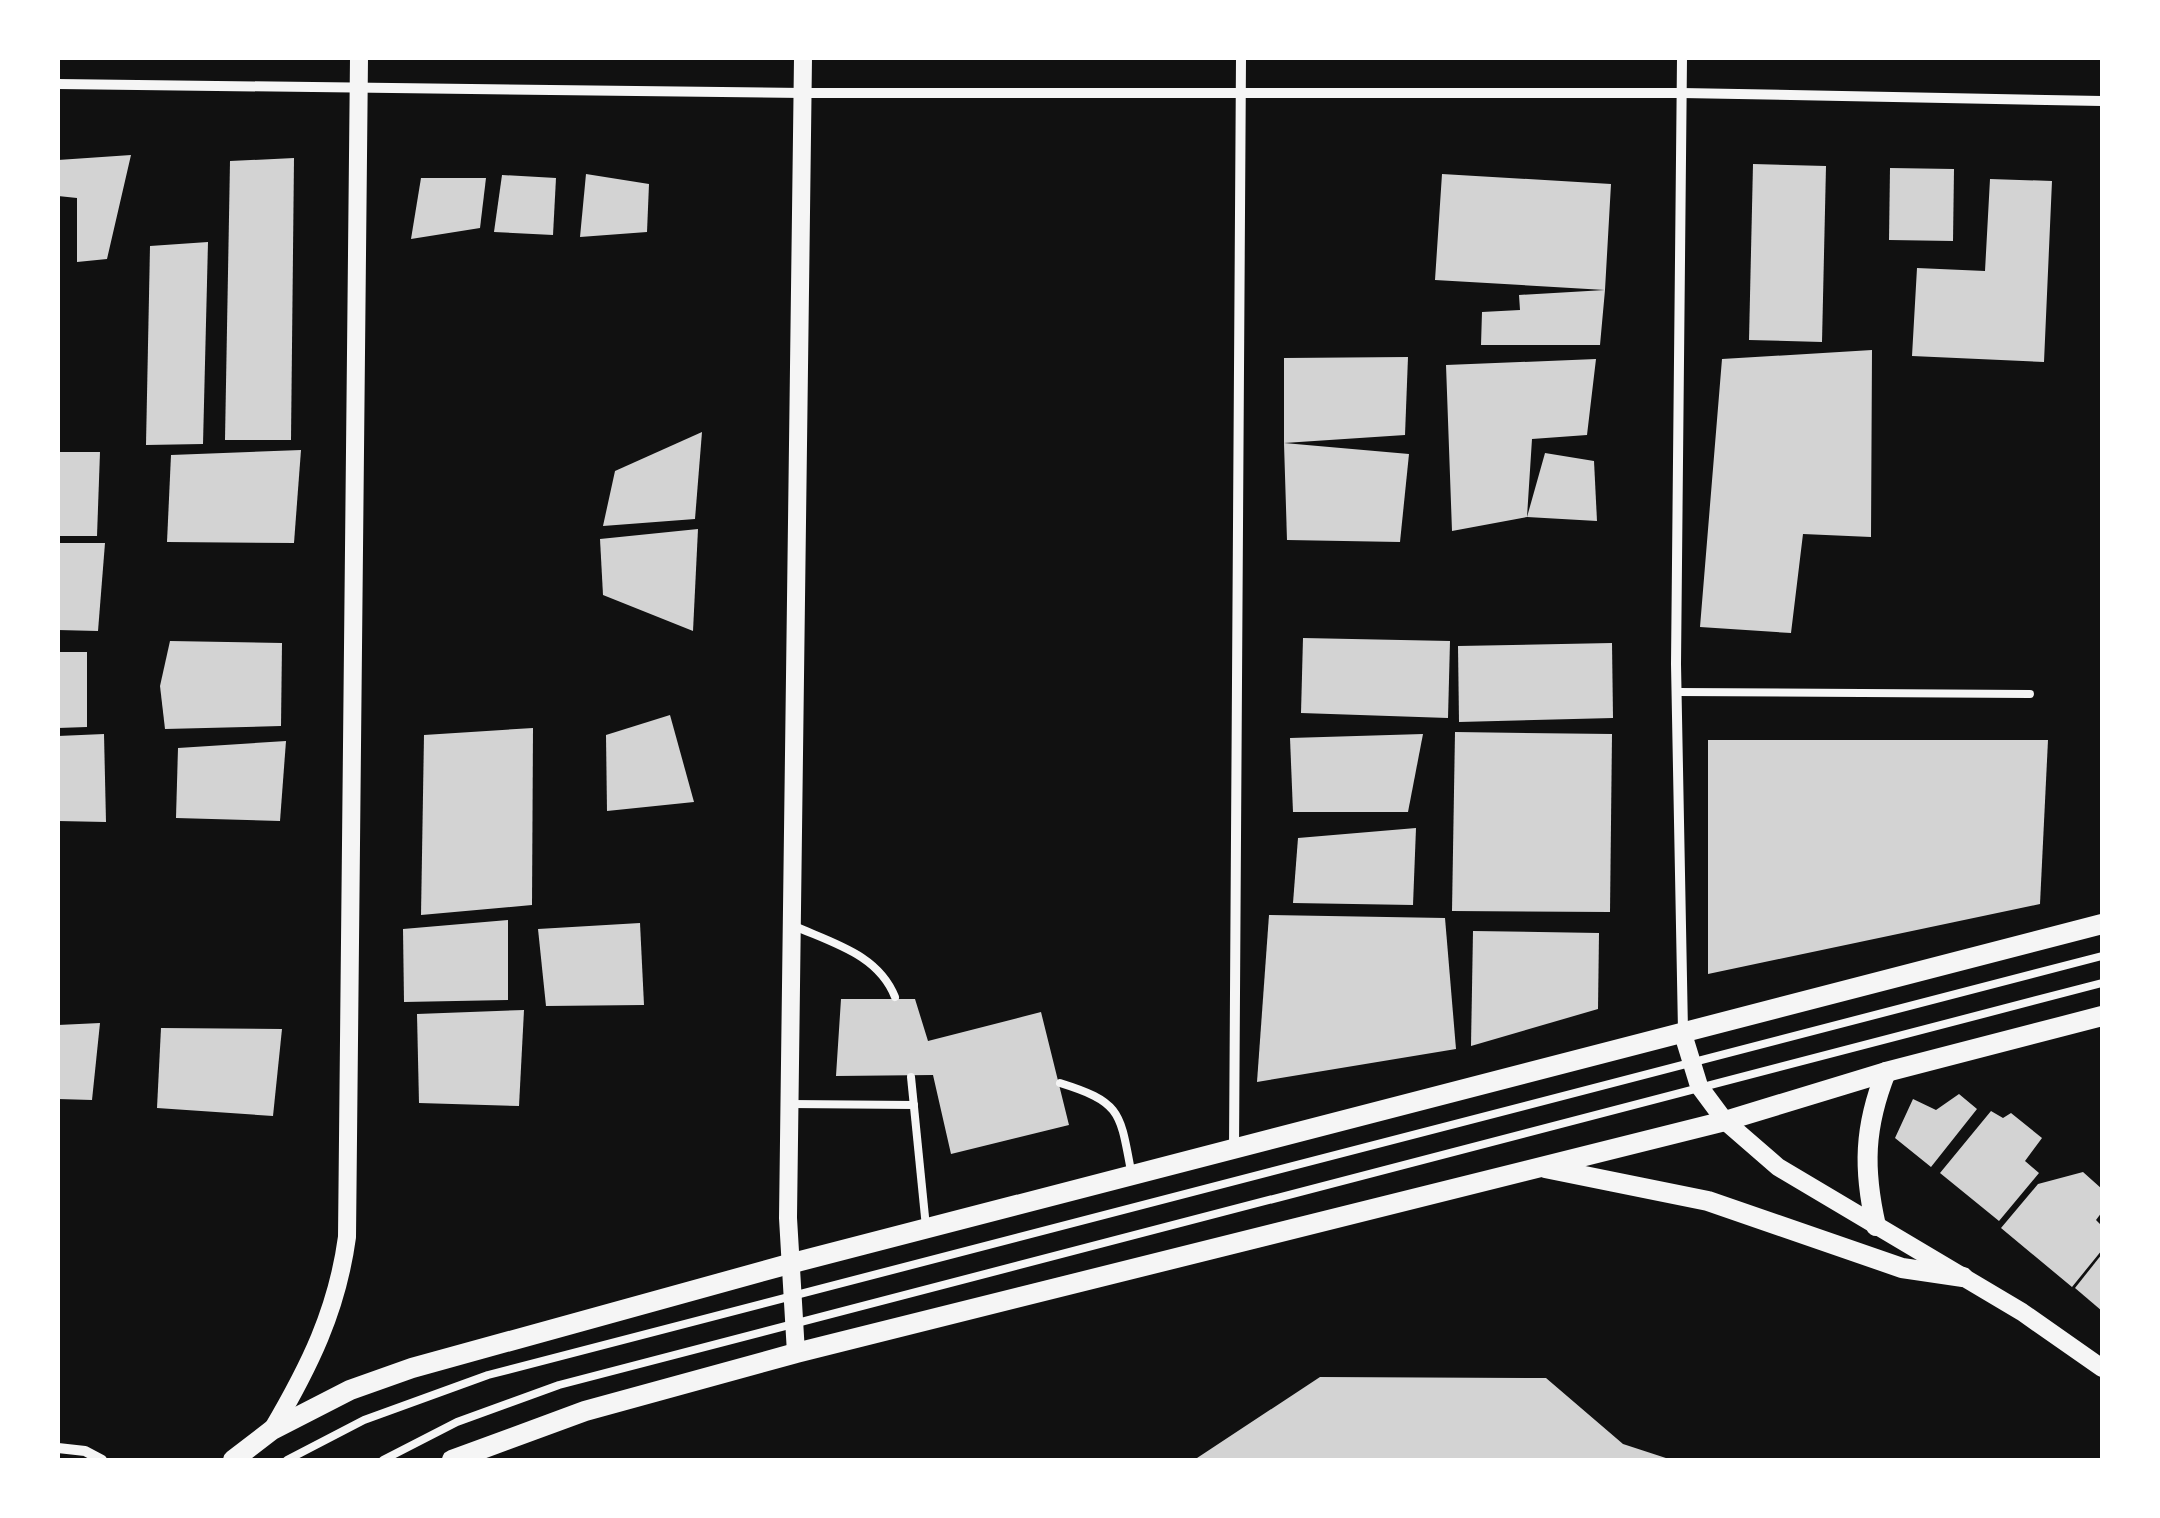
<svg xmlns="http://www.w3.org/2000/svg" width="2160" height="1518" font-family="Karla,sans-serif">
  <style>
    .building { fill: #d3d3d3 }
    .lines { fill: none; stroke-linecap: round; stroke-linejoin: round }
    .service { stroke: #f5f5f5; stroke-width: 8 }
    .minor { stroke: #f5f5f5; stroke-width: 10 }
    .tertiary { stroke: #f5f5f5; stroke-width: 18 }
    .secondary { stroke: #f5f5f5; stroke-width: 20 }
  </style>
  <rect width="100%" height="100%" fill="#111"/>
  <!-- building -->
  <g class="building">
    <path d="M131,155L107,259L77,262V198L58,196V160Z"/>
    <path d="M294,158L291,440H225L230,161Z"/>
    <path d="M1753,164L1826,166L1822,342L1749,340Z"/>
    <path d="M1890,168L1954,169L1953,241L1889,240Z"/>
    <path d="M586,174L649,184L647,232L580,237Z"/>
    <path d="M1442,174L1611,184L1605,290L1600,345H1481L1482,312L1520,310L1519,295L1605,290L1435,280Z"/>
    <path d="M502,175L556,178L553,235L494,232Z"/>
    <path d="M421,178H486L480,228L411,239Z"/>
    <path d="M1990,179L2052,181L2044,362L1912,356L1917,268L1985,271Z"/>
    <path d="M208,242L203,444L146,445L150,246Z"/>
    <path d="M1872,350L1871,537L1803,534L1791,633L1700,627L1722,359Z"/>
    <path d="M1408,357L1405,435L1284,443V358Z"/>
    <path d="M1596,359L1587,435L1532,439L1527,517L1452,531L1446,365Z"/>
    <path d="M702,432L695,519L603,526L615,471Z"/>
    <path d="M1284,443L1409,454L1400,542L1287,540Z"/>
    <path d="M301,450L294,543L167,542L171,455Z"/>
    <path d="M58,452H100L97,536H58Z"/>
    <path d="M1545,453L1594,461L1597,521L1527,517Z"/>
    <path d="M698,529L693,631L603,595L600,539Z"/>
    <path d="M58,543H105L98,631L58,630Z"/>
    <path d="M1303,638L1450,641L1448,718L1301,713Z"/>
    <path d="M170,641L282,643L281,726L165,729L160,686Z"/>
    <path d="M1612,643L1613,718L1459,722L1458,646Z"/>
    <path d="M58,652H87V727L58,728Z"/>
    <path d="M670,715L694,802L607,811L606,735Z"/>
    <path d="M533,728L532,905L421,915L424,735Z"/>
    <path d="M1455,732L1612,734L1610,912L1452,911Z"/>
    <path d="M104,734L106,822L58,821V736Z"/>
    <path d="M1423,734L1408,812H1293L1290,738Z"/>
    <path d="M1708,740H2048L2040,904L1708,974Z"/>
    <path d="M286,741L280,821L176,818L178,748Z"/>
    <path d="M1416,828L1413,905L1293,903L1298,838Z"/>
    <path d="M1269,915L1445,918L1456,1049L1257,1082Z"/>
    <path d="M508,920V1000L404,1002L403,929Z"/>
    <path d="M640,923L644,1005L546,1006L538,929Z"/>
    <path d="M1473,931L1599,933L1598,1009L1471,1046Z"/>
    <path d="M841,999H915L928,1041L1041,1012L1069,1125L951,1154L933,1075L836,1076Z"/>
    <path d="M524,1010L519,1106L419,1103L417,1014Z"/>
    <path d="M100,1023L92,1100L58,1099V1025Z"/>
    <path d="M161,1028L282,1029L273,1116L157,1108Z"/>
    <path d="M1959,1094L1977,1109L1931,1167L1895,1138L1913,1099L1936,1110Z"/>
    <path d="M1991,1111L2003,1118L2011,1113L2042,1138L2025,1161L2039,1173L1999,1221L1940,1173Z"/>
    <path d="M2083,1172L2102,1189V1212L2096,1220L2102,1226V1250L2072,1287L2001,1228L2038,1184Z"/>
    <path d="M2102,1254V1311L2075,1288Z"/>
    <path d="M1320,1377L1546,1378L1623,1444L1672,1460H1194Z"/>
  </g>
  <g class="lines">
    <!-- service -->
    <g class="service">
      <path d="M1677,692L2030,694"/>
      <path d="M792,925C832,943 878,954 895,997"/>
      <path d="M911,1077L926,1227"/>
      <path d="M1060,1083C1121,1102 1120,1112 1131,1171"/>
      <path d="M790,1104L914,1105"/>
      <path d="M287,1460L364,1420L488,1375L2102,956"/>
      <path d="M383,1460L457,1422L559,1385L2102,983"/>
    </g>
    <!-- minor -->
    <g class="minor">
      <path d="M1682,58L1676,664L1683,1031"/>
      <path d="M58,84L803,93H1682L2102,101"/>
      <path d="M1234,1149L1241,58"/>
      <path d="M58,1448L85,1451L102,1460"/>
    </g>
    <!-- tertiary -->
    <g class="tertiary">
      <path d="M1683,1034L1699,1086L1725,1121L1778,1167L2022,1312L2102,1368"/>
      <path d="M796,1353L788,1218L803,58"/>
      <path d="M272,1430C309,1367 337,1311 347,1237L359,58"/>
    </g>
    <!-- secondary -->
    <g class="secondary">
      <path d="M1545,1168L1708,1201L1902,1268L1963,1277"/>
      <path d="M1876,1226C1863,1169 1864,1127 1886,1072"/>
      <path d="M233,1460L272,1430L350,1390L412,1368L789,1264L2102,924"/>
      <path d="M452,1460L585,1411L796,1353L1725,1121L1886,1072L2102,1016"/>
    </g>
  </g>
  <!-- border -->
  <rect width="2160" height="1518" fill="none" stroke="#ffffff" stroke-width="120"/>
</svg>
